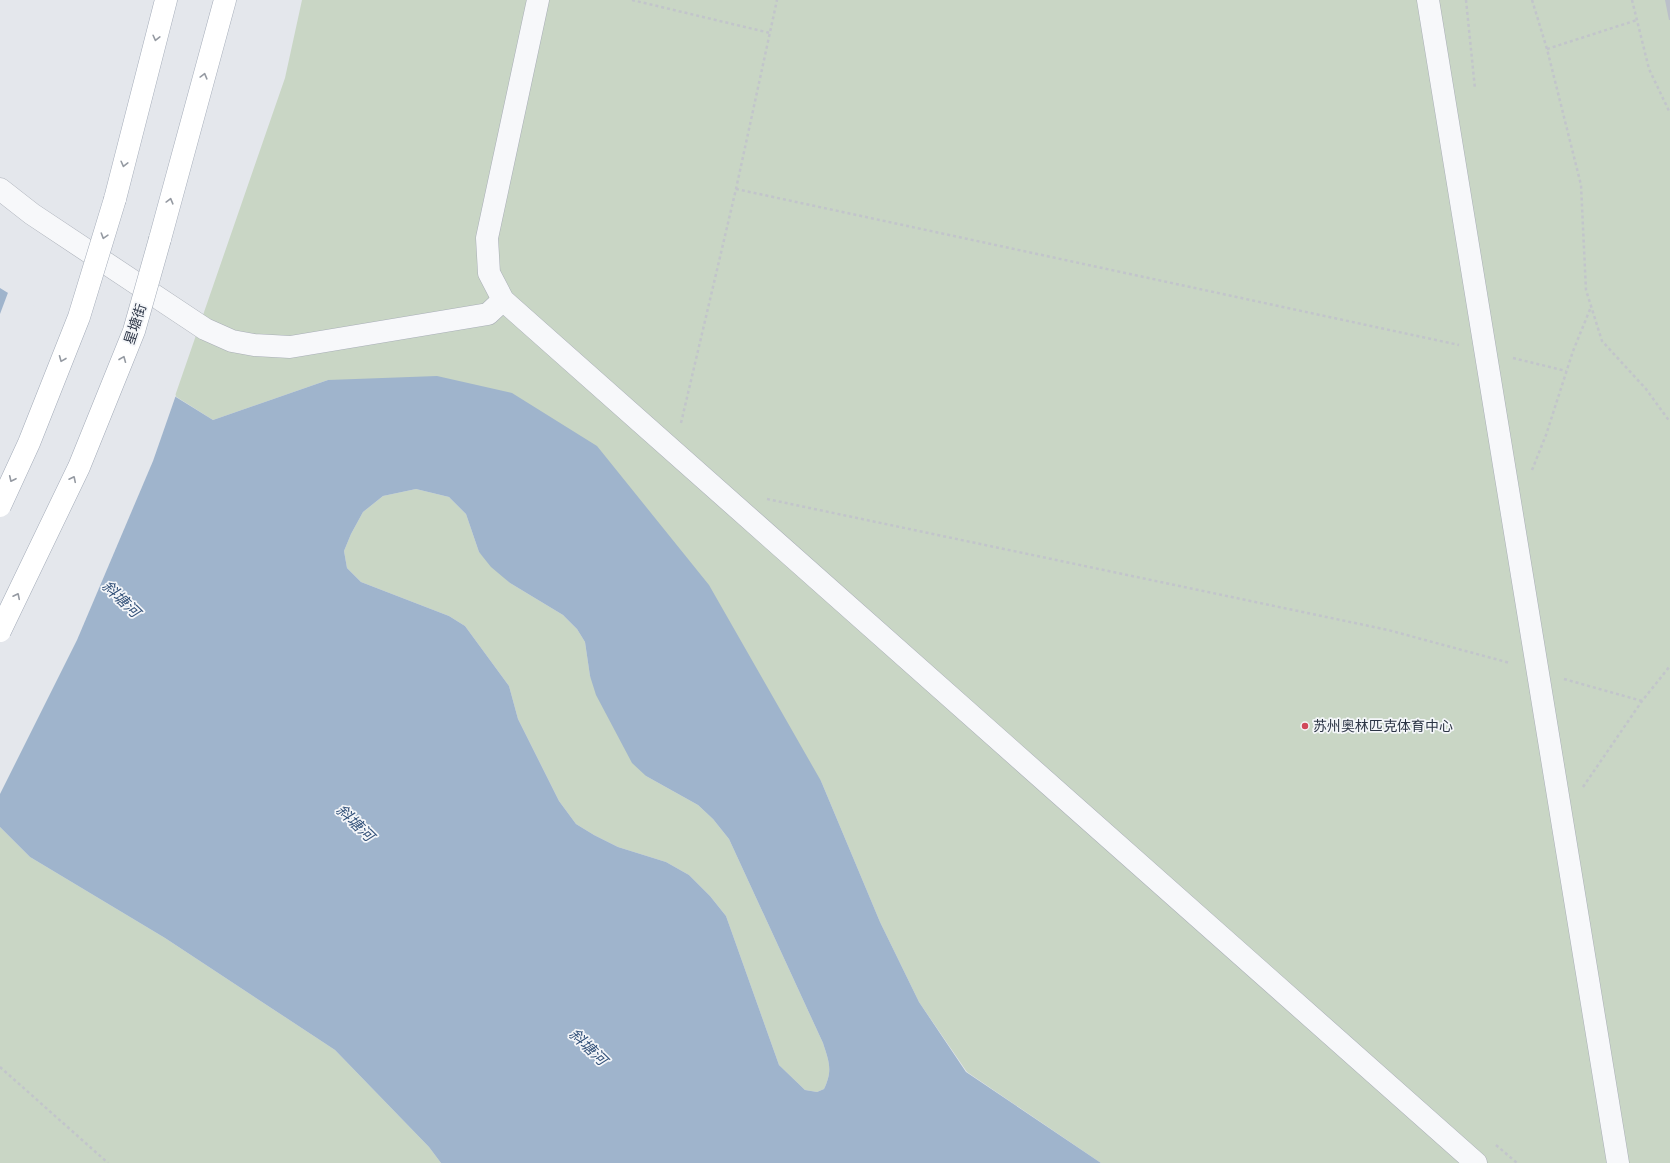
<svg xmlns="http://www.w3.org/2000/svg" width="1670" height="1163" font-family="'Work Sans','Noto Sans SC',sans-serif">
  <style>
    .green { fill: #c9d6c5 }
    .water { fill: #9fb4cc; fill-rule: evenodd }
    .pier { fill: #e4e7ec }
    .building { fill: #bbc0ca }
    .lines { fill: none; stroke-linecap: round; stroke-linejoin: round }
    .minor-casing { stroke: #a9aeb7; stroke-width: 23 }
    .major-casing { stroke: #a3abb8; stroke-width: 23 }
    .path { stroke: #c2c5cb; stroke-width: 2.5; stroke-dasharray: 3 3; stroke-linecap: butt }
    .minor { stroke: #f7f8fa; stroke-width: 22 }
    .major { stroke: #fff; stroke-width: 22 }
    .major-bridge-casing { stroke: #a3abb8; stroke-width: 23; stroke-linecap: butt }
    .major-bridge { stroke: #fff; stroke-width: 22 }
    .oneway { stroke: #959aa2 }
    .poi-dot { fill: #d1495b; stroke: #f4f6f9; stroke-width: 1.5 }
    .labels { text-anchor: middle; stroke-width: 3.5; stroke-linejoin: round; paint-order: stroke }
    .street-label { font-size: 14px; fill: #2b3445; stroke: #f4f6f9 }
    .poi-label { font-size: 14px; fill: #2b3445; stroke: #f4f6f9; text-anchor: start }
    .water-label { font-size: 15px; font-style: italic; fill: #34527a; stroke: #f4f6f9 }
  </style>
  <rect width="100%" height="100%" fill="#e4e7ec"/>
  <!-- green -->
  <g class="green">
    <path d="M302,0H1670V1163H1101L967,1072L919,1002L880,922L821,781L328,380L213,420L175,396L285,78Z"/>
    <path d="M416,489L449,497L466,514L479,552L510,583L563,615L577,629L585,642L590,676L646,776L698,805L713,819L729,839L823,1043C829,1062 833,1070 824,1089L817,1092L805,1090L779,1065L726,916L710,896L689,875L666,862L618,847L594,835L576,824L559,801L518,719L509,686L465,626L449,616L361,582L347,568L344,551L351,534L363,512L383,496Z"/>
    <path d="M0,827L30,857L165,938L335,1050L429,1147L441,1163H0Z"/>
  </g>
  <!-- water -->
  <path class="water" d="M0,288L213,420L328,380L437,376L512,393L597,446L709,585L821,781L880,922L919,1002L966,1072L1101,1163H441L429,1147L335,1050L165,938L30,857L0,827ZM416,489L449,497L466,514L479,552L491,567L510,583L563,615L577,629L585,642L590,676L596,695L632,763L646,776L698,805L713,819L729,839L823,1043C829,1062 833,1070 824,1089L817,1092L805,1090L779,1065L726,916L710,896L689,875L666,862L618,847L594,835L576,824L559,801L518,719L509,686L465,626L449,616L361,582L347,568L344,551L351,534L363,512L383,496Z"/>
  <!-- pier -->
  <path class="pier" d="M9,290L176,395L153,461L77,640L0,794V314Z"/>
  <!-- building -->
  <path class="building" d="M1665,0H1670V20H1669Z"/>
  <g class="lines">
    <!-- minor casing -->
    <g class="minor-casing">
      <g id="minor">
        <path d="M538,0L487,238L489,273L503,300L1476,1163"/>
        <path d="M1428,0L1618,1163"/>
        <path d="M0,189L32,214L205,329L232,341L254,345L290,347L488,314L503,300"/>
      </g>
    </g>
    <!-- major casing -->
    <g class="major-casing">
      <g id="major">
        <path d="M115,199L166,0"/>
        <path d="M160,239L225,0"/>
      </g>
    </g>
    <!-- path -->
    <g class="path">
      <path d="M632,0L770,33"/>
      <path d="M1466,0L1475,89"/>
      <path d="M1532,0L1547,49L1581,185L1586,290L1602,341L1646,389L1670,422"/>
      <path d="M1632,0L1649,69L1670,113"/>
      <path d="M1547,49L1637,20"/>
      <path d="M736,189L1459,345"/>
      <path d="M1513,358L1566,371"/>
      <path d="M681,423L736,189L777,0"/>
      <path d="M1532,470L1546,435L1573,351L1591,307"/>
      <path d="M767,499L1388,630L1510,663"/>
      <path d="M1564,679L1642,701"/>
      <path d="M1583,787L1642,701L1670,666"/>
      <path d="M0,1067L108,1163"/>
      <path d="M1496,1145L1517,1163"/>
    </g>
    <!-- minor -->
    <use href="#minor" class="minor"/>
    <!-- major -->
    <use href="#major" class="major"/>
    <!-- major-bridge casing -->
    <g class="major-bridge-casing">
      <g id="major-bridge">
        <path d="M0,506L29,443L79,317L115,199"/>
        <path d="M0,631L79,467L134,331L160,239"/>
      </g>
    </g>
    <!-- major-bridge -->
    <use href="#major-bridge" class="major-bridge"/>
  </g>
  <!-- one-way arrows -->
  <defs><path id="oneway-chevron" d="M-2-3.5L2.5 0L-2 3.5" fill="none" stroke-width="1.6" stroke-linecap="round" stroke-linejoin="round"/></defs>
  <g class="oneway">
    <use href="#oneway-chevron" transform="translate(156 38) rotate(104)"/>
    <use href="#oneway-chevron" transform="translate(204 76) rotate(-75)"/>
    <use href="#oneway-chevron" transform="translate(124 164) rotate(104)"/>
    <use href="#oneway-chevron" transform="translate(170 201) rotate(-75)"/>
    <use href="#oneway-chevron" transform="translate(104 236) rotate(107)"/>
    <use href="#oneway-chevron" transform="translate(62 359) rotate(112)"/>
    <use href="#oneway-chevron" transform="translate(123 359) rotate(-68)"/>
    <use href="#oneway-chevron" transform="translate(12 479) rotate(115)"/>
    <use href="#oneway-chevron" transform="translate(73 479) rotate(-64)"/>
    <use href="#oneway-chevron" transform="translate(17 596) rotate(-64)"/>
  </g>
  <!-- markers -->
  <circle class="poi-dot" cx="1305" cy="726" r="4"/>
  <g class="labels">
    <!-- street labels -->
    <g class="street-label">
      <text transform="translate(135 324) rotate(-72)" y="5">星塘街</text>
    </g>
    <!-- poi labels -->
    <g class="poi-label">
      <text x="1313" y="731">苏州奥林匹克体育中心</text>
    </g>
    <!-- water labels -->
    <g class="water-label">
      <text transform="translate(121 599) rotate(44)" y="5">斜塘河</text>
      <text transform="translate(355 823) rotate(44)" y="5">斜塘河</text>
      <text transform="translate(588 1047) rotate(44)" y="5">斜塘河</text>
    </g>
  </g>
</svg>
